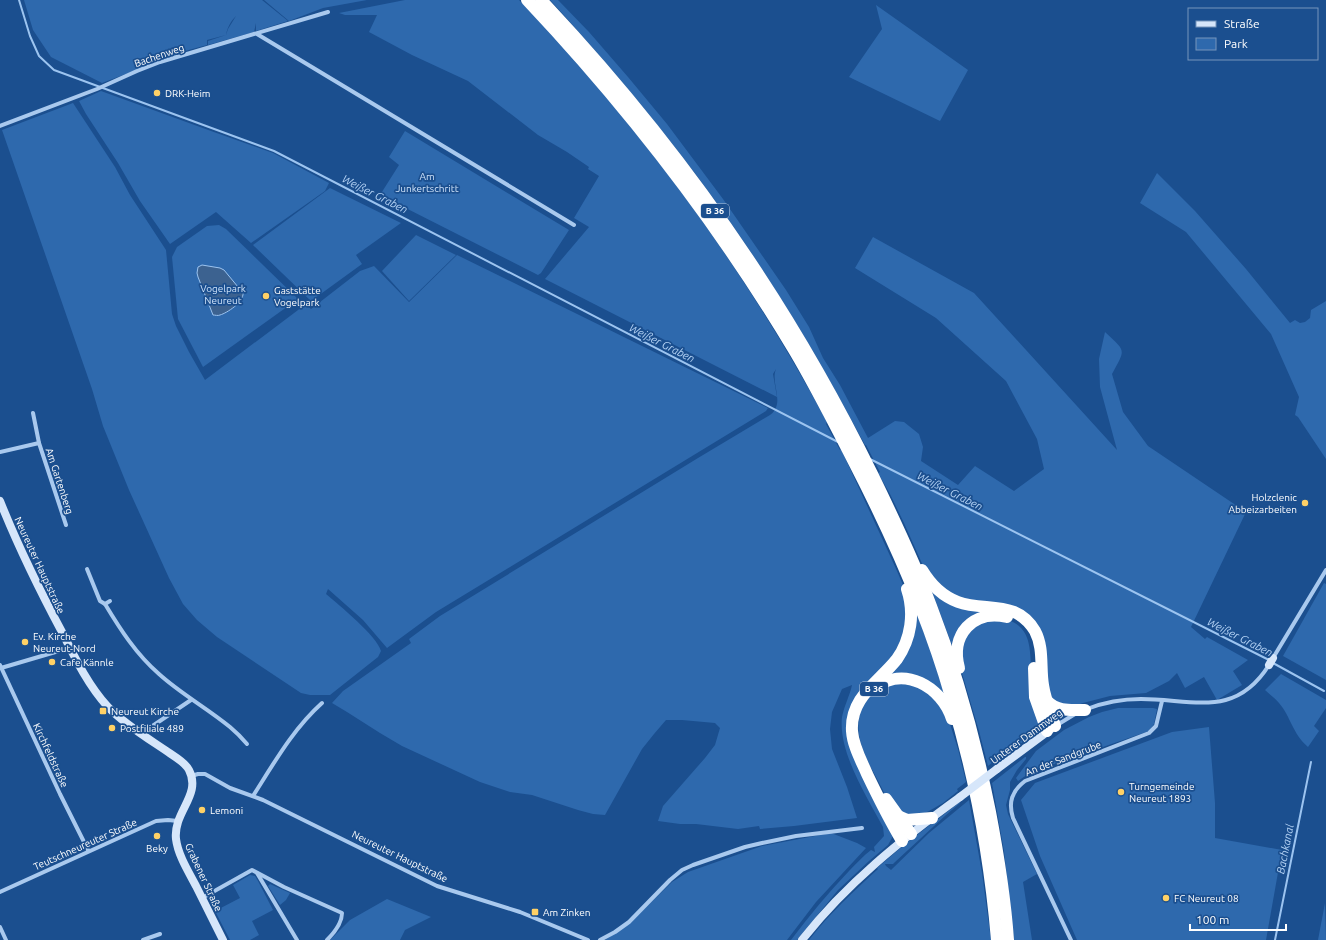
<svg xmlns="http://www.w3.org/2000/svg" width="1326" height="940" font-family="Ubuntu,sans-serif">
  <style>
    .green { fill: #2e69ad }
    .water { fill: #3c6290; stroke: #9cc4f0 }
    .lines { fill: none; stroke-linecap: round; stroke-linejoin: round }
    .stream { stroke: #9cc4f0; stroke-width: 2 }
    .street { stroke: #a9c9ee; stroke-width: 4 }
    .secondary { stroke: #d6e6fa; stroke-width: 8 }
    .highway { stroke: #fff; stroke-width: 12 }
    .secondary-bridge { stroke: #d6e6fa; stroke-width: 8 }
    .poi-dot { fill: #ffd166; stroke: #1b4f8f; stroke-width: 1.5 }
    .labels { text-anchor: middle; stroke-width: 3.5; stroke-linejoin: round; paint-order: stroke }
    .shield { fill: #1b4f8f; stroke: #bbcadd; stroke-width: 1 }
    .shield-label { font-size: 9px; font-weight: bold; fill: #fff }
    .street-label { font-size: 10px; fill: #fff; stroke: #1b4f8f }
    .poi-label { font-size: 10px; fill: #fff; stroke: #1b4f8f; text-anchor: start }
    .park-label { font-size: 10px; fill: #cfe3fa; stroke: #1b4f8f }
    .water-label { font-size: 11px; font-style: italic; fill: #b5d3f5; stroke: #1b4f8f }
  </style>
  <rect width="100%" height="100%" fill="#1b4f8f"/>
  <!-- green -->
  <g class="green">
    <path d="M24,0H53L70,18L85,54L108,74L112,72L108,74L85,54L70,18L53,0H262L288,21L256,31V23L254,32L208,45V41L226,35L228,29L236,16C231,21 227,28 226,35L207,40V45L185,51L182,48L184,52L102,83L51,57L33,30Z"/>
    <path d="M264,0H367L323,8L289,21Z"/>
    <path d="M405,0H519C640,125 744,268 827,422L826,424L840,450L841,449L897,571L903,585L908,604L903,642L850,719L893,836L888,845L869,861L838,890L797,940H791C809,916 828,893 849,871C856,864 863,856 871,850L875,852L874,847L884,836L883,827C867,797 838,752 842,717C844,706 850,695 852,685L842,689L832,712L830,729L832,749L847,787L857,818L794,826L760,829L759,826L738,829L696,824H680L658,821L663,806L705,758L715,745L720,728L715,723L682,720H666L654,734L642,749L605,815L593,814L578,810L532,795L510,792L480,782L402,746L380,733L347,712L332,703L343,691L411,643L409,639L440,616L698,458L770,415C786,403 770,384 776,369L773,374L777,397L545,279L589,227L574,218L599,176L588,169L589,167L567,152L538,135L468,81L412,55L369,32L377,15H345L339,13Z"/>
    <path d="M550,0H558L589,32L628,77L667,124L723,199L786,290L809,327L823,358L840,385L868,438L895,421L904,422L919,434L923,447L921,461L958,485L975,466L1014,491L1044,469L1037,439L1006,381L936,318L855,268L873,237L974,293L1117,450L1100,387L1099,359L1105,332C1126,352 1126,348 1112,374L1123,412L1148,446L1246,512L1191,627L1205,639L1207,637L1248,660L1233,671L1242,685L1217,700L1204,677L1185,688L1177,673L1169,681L1146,693L1110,696L1083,703L1069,708L1052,702L1031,622L955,598L924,568L904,523L890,494L878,473L880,472L866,445H865C838,395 810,344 779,296C713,189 634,92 550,0Z"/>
    <path d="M876,5L968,70L940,121L849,77L882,29Z"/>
    <path d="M101,91L211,131L273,153L329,183L325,191L251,243L216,212L170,244L140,201L118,163L86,114L79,101Z"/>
    <path d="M73,103L115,167L130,195L166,250L172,314L176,326L189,352L205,380L306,304L311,309L360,271L374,266L409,302L457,255L768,408L766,411L436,612L387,648L363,620L328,589L326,594C339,605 377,636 381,651L378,657L330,695H310L301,693L217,637L197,620L183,604L169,578L129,490L103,426L92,389L2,130Z"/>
    <path d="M405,131L569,230L541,273L538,275L380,195L399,165L389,157Z"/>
    <path d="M1157,173L1195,211L1246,269L1290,323L1295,320L1300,323L1305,322L1310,318L1311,310L1326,301V459L1298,417L1295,415L1299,397L1271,334L1186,232L1140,203Z"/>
    <path d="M330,188L401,223L356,255L362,264L311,301L253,245Z"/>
    <path d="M219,225L226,229L298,299L203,367L178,319L172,257L177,247L207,226Z"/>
    <path d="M416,235L456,255L409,301L382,271Z"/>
    <path d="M1324,583L1326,584V680L1283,656Z"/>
    <path d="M931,589C941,598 954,605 966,607C999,613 1029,605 1038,649C1040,658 1038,669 1039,679C1040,692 1050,708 1048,720C1023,690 1055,629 1008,614C991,609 972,614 961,629C957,634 956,643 953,648Z"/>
    <path d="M915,609L933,657L945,697L939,692L888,672Z"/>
    <path d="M984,619C991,620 1005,619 1011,621C1034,631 1029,656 1032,675C1033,693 1037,710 1040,727L1036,732L999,760L998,758L988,766L979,731L959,663L961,641Z"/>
    <path d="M1281,674L1326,700V708L1314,726L1319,731L1308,747C1292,733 1291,717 1279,703C1275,698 1269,694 1265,690Z"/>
    <path d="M892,682L926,688L948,718L958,749L966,782L957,789L958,791L943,803L929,811L920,815L905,816C900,812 895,808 891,803C885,796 881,786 876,777C862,752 848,722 869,697C875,690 885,686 892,682Z"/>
    <path d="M1118,708H1153L1157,709L1154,724L1149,731L1031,772L1018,781L1016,778L1036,751L1064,730L1089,717L1102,712Z"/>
    <path d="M1209,727L1215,803V838L1282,850L1266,940H1077L1040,856L1021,800L1035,783L1172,732Z"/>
    <path d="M1025,757H1026V759L1017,770L1010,782V790L1006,805L1008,814L1037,874L1023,882L1032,940H1014L1004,851L992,783Z"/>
    <path d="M969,800L982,873L991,940H809C829,914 854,891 878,869L877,868L904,845L960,802V803L946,815L895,862L893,864H885L886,866L891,870L929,833Z"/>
    <path d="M831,833L857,843L866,848L816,902L787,940H605L629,924L672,882L688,872L762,846Z"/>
    <path d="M250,875L255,876L258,881L273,910L252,921L259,935L250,940H230L215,911L240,898L233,885Z"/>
    <path d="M270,884L290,893L286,900L280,905L268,886Z"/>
    <path d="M387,899L431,917L405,930L400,940H330L350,920Z"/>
    <path d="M1325,903L1326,940H1318Z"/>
  </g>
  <!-- water -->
  <path class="water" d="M202,265L220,268L224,270L243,293C244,302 227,313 220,315C218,316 215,315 213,315L198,277L197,273L198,267Z"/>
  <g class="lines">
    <!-- stream -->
    <g class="stream">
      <path d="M19,0L30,36L39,56L54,70L274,151L838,442"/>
      <path d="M870,459L1269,660"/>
      <path d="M1273,663L1324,691"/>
      <path d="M1275,940L1311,762"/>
    </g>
    <!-- street -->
    <g class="street">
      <path d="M257,34L574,225"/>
      <path d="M0,126L97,89L137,71L160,62L328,12"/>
      <path d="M39,443L66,525"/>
      <path d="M0,452L39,443L33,413"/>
      <path d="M87,569L100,601L105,604"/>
      <path d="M110,601L105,604C120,629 136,654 159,674C181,694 207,708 230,727C236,732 242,738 247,744"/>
      <path d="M1273,658L1326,570"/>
      <path d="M0,665L60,794L88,850"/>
      <path d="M1,668L69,648"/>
      <path d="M1087,709C1105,702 1122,699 1141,699C1193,699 1235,719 1269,665"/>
      <path d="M1057,725L1075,714"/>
      <path d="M142,733L191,700"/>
      <path d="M191,776L198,774H205L230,788L263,800L437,886L520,912L588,940"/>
      <path d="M253,796C274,763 293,729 322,703"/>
      <path d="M257,873L297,940"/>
      <path d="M0,892L156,821L168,820L178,821"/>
      <path d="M202,898L252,870L284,887L342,913C342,923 334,933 327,940"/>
      <path d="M0,927L6,940"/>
      <path d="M143,940L160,934"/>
      <path d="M600,940L615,932L629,922L670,880L682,870L693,865L745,847L762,843L796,836L862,828"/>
      <path d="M1071,940L1013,818C1008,802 1012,791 1025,781L1149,733L1156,726L1162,701"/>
    </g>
    <!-- secondary -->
    <g class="secondary">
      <path d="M0,501C18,546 39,589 62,632C75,658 88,685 108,707C124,724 149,739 168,752C175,757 185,762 189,770C202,795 173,812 176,839C178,855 188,871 196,886C205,904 214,922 223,940"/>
      <path d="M1269,665L1273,658"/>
      <path d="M997,769L1051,729"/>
      <path d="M802,940C846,884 902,839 960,797"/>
    </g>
    <!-- highway -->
    <g class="highway">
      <path d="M527,0C628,107 718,223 794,350C816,387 835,425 855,464C893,538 928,616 951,697C975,776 990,858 997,940"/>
      <path d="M541,0C674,141 787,300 872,474C893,517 914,561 931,606C957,673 976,742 990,812C998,854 1005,897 1008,940"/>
      <path d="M922,570C931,585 942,596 958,602C986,612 1016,599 1035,631C1044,648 1040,667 1043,685C1045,699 1051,713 1055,726"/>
      <path d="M959,668C950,635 973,609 1007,617"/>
      <path d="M1034,668L1035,697L1047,731"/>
      <path d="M874,689C903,664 942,687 952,719"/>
      <path d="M1047,701C1058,712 1070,710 1085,710"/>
      <path d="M886,799L911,834"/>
      <path d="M898,816L907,820L932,818"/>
      <path d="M902,841C889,819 878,797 867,774C861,760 853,746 852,731C850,697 879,682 897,659C911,639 915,613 907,589"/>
    </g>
    <!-- secondary-bridge -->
    <path class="secondary-bridge" d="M960,797L997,769"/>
  </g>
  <!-- markers -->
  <g class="poi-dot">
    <circle cx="157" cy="93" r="4"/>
    <circle cx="266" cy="296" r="4"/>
    <circle cx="1305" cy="503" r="4"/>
    <circle cx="25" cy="642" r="4"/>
    <circle cx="52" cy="662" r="4"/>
    <rect x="99" y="707" width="8" height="8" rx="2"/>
    <circle cx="112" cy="728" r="4"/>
    <circle cx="1121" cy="792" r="4"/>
    <circle cx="202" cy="810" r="4"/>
    <circle cx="157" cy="836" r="4"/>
    <circle cx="1166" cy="898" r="4"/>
    <rect x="531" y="908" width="8" height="8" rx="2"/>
  </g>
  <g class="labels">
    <!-- shield labels -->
    <g class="shield">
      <rect x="701" y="204" width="28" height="14" rx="3"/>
      <rect x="860" y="682" width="28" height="14" rx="3"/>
    </g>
    <g class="shield-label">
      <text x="715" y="214">B 36</text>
      <text x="874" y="692">B 36</text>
    </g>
    <!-- street labels -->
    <g class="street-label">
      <text transform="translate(159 55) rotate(-19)" y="4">Bachenweg</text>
      <text transform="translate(60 481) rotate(72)" y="4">Am Gartenberg</text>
      <text transform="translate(40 565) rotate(65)" y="4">Neureuter Hauptstraße</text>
      <text transform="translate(1026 736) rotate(-36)" y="4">Unterer Dammweg</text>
      <text transform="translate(51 755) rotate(65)" y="4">Kirchfeldstraße</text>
      <text transform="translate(1063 758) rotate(-21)" y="4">An der Sandgrube</text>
      <text transform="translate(85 844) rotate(-24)" y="4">Teutschneureuter Straße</text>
      <text transform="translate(400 856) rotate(26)" y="4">Neureuter Hauptstraße</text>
      <text transform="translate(204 877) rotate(65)" y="4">Grabener Straße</text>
    </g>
    <!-- poi labels -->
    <g class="poi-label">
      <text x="165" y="97">DRK-Heim</text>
      <text x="274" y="294">Gaststätte<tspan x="274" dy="12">Vogelpark</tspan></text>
      <text x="1297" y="501" text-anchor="end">Holzclenic<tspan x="1297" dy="12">Abbeizarbeiten</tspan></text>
      <text x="33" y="640">Ev. Kirche<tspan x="33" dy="12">Neureut-Nord</tspan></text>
      <text x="60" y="666">Cafe Kännle</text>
      <text x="111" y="715">Neureut Kirche</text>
      <text x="120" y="732">Postfiliale 489</text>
      <text x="1129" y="790">Turngemeinde<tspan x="1129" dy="12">Neureut 1893</tspan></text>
      <text x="210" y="814">Lemoni</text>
      <text x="157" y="852" text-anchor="middle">Beky</text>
      <text x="1174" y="902">FC Neureut 08</text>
      <text x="543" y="916">Am Zinken</text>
    </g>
    <!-- park labels -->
    <g class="park-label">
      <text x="427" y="180">Am<tspan x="427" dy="12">Junkertschritt</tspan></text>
      <text x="223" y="292">Vogelpark<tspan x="223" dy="12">Neureut</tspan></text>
    </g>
    <!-- water labels -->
    <g class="water-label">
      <text transform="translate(375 194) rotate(27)" y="4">Weißer Graben</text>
      <text transform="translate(662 343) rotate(27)" y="4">Weißer Graben</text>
      <text transform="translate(950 491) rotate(27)" y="4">Weißer Graben</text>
      <text transform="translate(1240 637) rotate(27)" y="4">Weißer Graben</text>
      <text transform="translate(1285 849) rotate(-79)" y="4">Bachkanal</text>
    </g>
  </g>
  <!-- legend -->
  <rect x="1188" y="8" width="130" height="52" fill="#1b4f8f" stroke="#7695bc"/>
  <rect x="1196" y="21" width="20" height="6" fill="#d6e6fa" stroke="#7695bc"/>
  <text x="1224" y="28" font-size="12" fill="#ffffff">Straße</text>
  <rect x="1196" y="38" width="20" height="12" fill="#2e69ad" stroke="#7695bc"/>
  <text x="1224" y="48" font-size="12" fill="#ffffff">Park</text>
  <!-- scale -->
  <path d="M1190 924v6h96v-6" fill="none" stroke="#ffffff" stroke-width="2"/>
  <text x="1196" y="924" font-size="12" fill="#ffffff" stroke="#1b4f8f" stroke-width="3" paint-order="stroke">100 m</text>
</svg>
